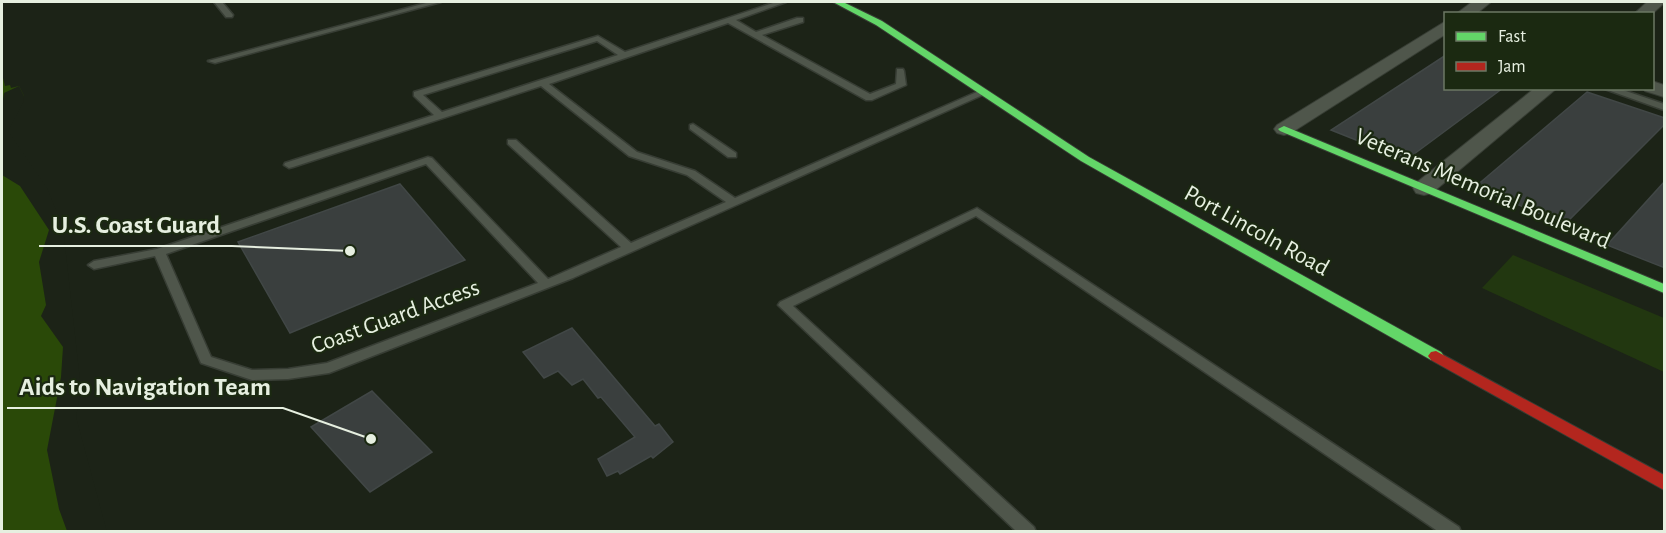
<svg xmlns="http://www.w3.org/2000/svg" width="1666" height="533" font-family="'Alegreya Sans',sans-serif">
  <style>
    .green { fill: #223710 }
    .water { fill: #2a4908 }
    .pier { fill: #1c2317 }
    .building { fill: #3a3f3e; stroke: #414746; stroke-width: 1.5 }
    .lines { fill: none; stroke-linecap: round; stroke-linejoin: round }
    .lane-casing { stroke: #373d34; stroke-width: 3 }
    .street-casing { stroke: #373d34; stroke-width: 2 }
    .fast-casing { stroke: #373d34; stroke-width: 2 }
    .jam-casing { stroke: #373d34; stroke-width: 2 }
    .lane { fill: #4f564b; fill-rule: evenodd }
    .street { fill: #4f564b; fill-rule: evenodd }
    .fast { fill: #63d668; fill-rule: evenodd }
    .jam { fill: #b3261e; fill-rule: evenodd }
    .labels { text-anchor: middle; stroke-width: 4.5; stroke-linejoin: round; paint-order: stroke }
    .street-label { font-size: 24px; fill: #e6efe0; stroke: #1b2911 }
    .leader { fill: none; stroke: #e6efe0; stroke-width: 2 }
    .callout-dot { fill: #e6efe0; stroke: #1b2911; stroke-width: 2 }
    .callout-label { font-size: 26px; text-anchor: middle; font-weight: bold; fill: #e6efe0; stroke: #1b2911; stroke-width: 4.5; stroke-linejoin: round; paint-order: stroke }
  </style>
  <rect width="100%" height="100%" fill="#1c2317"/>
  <!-- green -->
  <path class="green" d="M1513,255L1664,318V372L1482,288Z"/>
  <!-- water -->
  <path class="water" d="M2,74L5,86L10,85L11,88L19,86L24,96L5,131L44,189L73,417L104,531H2Z"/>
  <!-- pier -->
  <path class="pier" d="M19,86L24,96L23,103L8,131L47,188L63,227L81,389L76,417L107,532L67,531L59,509L47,450L61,377L63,347L41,316L46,305L39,262L49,230L20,186L2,175V105L4,93Z"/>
  <!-- building -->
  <g class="building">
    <path d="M1446,55V88H1503L1406,160L1331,130Z"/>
    <path d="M1587,92L1665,118V124L1565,224L1475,187Z"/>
    <path d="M1665,181V268L1607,245Z"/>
    <path d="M400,184L465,260L290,333L238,242Z"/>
    <path d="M572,328L655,426L659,424L673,442L653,458L651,456L620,474L618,471L607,476L598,459L635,437L601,397L598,398L583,379L572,385L558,371L544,378L523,352Z"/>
    <path d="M372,391L432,452L370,492L311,427Z"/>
  </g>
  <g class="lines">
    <!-- lane casing -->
    <g class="lane-casing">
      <g id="lane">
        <path d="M214,2H222L233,15L232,17H226Z"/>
        <path d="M430,2H441L215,63L208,61Z"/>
        <path d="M776,2H786L736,20L756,32L797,18H803V22L762,35L870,94L896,84L897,69H903L904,71L906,85L872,100H866L728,23L549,84L637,152L695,171L735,198L979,91H985L987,93L573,278L329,373L288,379L252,380L201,363L155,256L94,269L88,265L94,261L157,249L428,157L432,158L548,279L621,247L508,144V140H516L631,243L726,202L687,175L629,156L541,86L293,167L289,168L284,165L285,163L434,115L414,96V92L598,36L625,52ZM597,41L618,55L442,112L423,95ZM426,164L538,283L327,363L288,369L252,370L211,357L166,254Z"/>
        <path d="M1602,88H1617L1664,104V110Z"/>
        <path d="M693,124L736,153V157H728L690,129V125Z"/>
        <path d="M977,208L1459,527L1461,532H1439L976,216L793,306L1034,527L1036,532H1017L778,305L780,302Z"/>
      </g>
    </g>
    <!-- street casing -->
    <g class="street-casing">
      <g id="street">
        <path d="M1472,2H1491L1476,14H1456Z"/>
        <path d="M1647,2L1664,3L1652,14H1634Z"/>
        <path d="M1446,21V34L1291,133L1284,135L1277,133L1274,129L1277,125Z"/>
        <path d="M1652,81L1664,85V97L1645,91L1643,88H1652Z"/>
        <path d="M1535,88H1557L1432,193L1424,195L1416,193L1413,188L1416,183Z"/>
      </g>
    </g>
    <!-- fast casing -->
    <g class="fast-casing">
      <g id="fast">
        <path d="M833,2H843L882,21L1089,157L1441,352L1444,356L1441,360H1431L1081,161L876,25Z"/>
        <path d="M1284,126L1664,284V293L1280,131L1278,129Z"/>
      </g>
    </g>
    <!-- jam casing -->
    <g class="jam-casing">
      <path id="jam" d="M1436,351L1664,475V490L1431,360L1428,356L1431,352Z"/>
    </g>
    <!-- lane -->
    <use href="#lane" class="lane"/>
    <!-- street -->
    <use href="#street" class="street"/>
    <!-- fast -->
    <use href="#fast" class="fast"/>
    <!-- jam -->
    <use href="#jam" class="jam"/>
  </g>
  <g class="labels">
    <!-- street labels -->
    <g class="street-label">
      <text transform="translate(1483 188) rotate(23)" y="8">Veterans Memorial Boulevard</text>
      <text transform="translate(1257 230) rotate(29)" y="8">Port Lincoln Road</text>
      <text transform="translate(395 316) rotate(-20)" y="8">Coast Guard Access</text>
    </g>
  </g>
  <!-- callouts -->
  <path class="leader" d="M350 251L232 246H39M371 439L283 408H7"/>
  <g class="callout-dot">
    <circle cx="350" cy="251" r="6"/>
    <circle cx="371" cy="439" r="6"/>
  </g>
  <g class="callout-label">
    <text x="136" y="233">U.S. Coast Guard</text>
    <text x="145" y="395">Aids to Navigation Team</text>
  </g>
  <!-- border -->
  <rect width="1666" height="533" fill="none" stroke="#e6efe0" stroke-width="6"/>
  <!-- legend -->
  <rect x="1444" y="12" width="210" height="78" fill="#1b2911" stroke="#6c7864" stroke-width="1.5"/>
  <rect x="1456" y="32" width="30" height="9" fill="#63d668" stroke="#6c7864" stroke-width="1.5"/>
  <text x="1498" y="42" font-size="18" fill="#e6efe0">Fast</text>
  <rect x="1456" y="62" width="30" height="9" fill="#b3261e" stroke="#6c7864" stroke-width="1.5"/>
  <text x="1498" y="72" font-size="18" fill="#e6efe0">Jam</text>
</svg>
